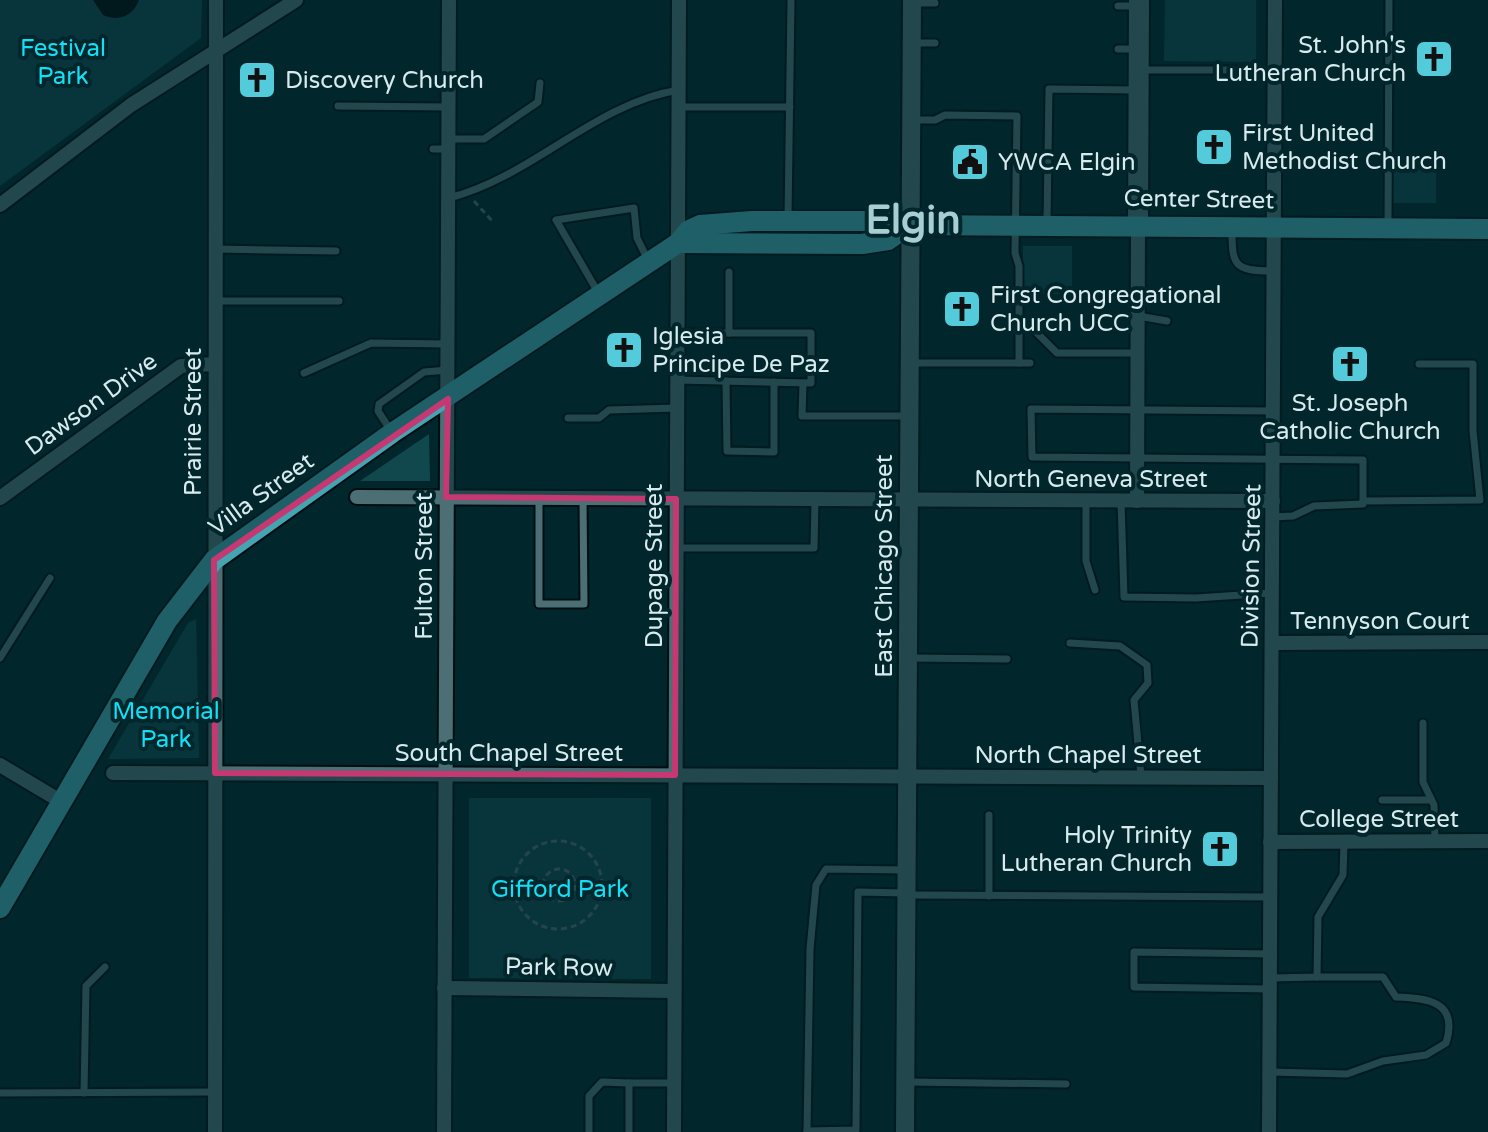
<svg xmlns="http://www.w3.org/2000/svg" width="1488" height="1132" font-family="'Varela Round',sans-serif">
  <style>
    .green { fill: #10484e }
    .water { fill: #010b0d }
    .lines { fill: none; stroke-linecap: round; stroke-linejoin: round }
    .service-casing { stroke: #000e12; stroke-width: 11 }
    .minor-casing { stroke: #000e12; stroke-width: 18 }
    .tertiary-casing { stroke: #000e12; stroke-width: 22 }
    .secondary-casing { stroke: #000e12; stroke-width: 24 }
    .primary-casing { stroke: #000e12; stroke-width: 24 }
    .path { stroke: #4e6d71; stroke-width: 3; stroke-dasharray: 6 4; stroke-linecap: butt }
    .service { stroke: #4b6f74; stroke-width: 7 }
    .minor { stroke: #4b6f74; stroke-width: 14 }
    .tertiary { stroke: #4b6f74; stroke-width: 18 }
    .secondary { stroke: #4b6f74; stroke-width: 20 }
    .primary { stroke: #44a4b1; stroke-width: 20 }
    .marked { fill: none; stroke: #c53871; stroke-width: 6; stroke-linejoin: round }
    .labels { text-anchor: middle; stroke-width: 8; stroke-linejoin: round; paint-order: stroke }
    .poi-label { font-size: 24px; fill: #d7eaed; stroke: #01262b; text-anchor: start }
    .park-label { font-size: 24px; fill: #13dff5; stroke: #01262b }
    .street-label { font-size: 24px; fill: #d7eaed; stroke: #01262b }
    .town-label { font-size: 40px; font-weight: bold; fill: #a7ced3; stroke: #01262b }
  </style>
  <rect width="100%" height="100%" fill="#01262b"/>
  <!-- green -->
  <g class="green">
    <path d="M0,0H202L201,38L0,186Z"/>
    <path d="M1165,0H1256V62L1164,61Z"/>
    <rect x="1393" y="154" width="43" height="49"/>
    <rect x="1023" y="246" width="49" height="48"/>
    <path d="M429,434L430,481H360Z"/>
    <path d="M196,619L199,758L108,759L188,623Z"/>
    <path d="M469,798H651V979L469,978Z"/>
  </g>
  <!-- water -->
  <path class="water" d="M93,0H139C133,16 119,22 103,15Z"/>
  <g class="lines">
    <!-- service casing -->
    <g class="service-casing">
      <g id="service">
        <path d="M914,3H935"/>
        <path d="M1118,6H1136"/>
        <path d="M913,43H935"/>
        <path d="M1118,49H1136"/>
        <path d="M1142,70H1275"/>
        <path d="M338,106L449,107"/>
        <path d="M679,107H790"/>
        <path d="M912,120H935L945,115L1017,116L1015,253L1019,266V363"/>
        <path d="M449,139H484L538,102L540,83"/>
        <path d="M433,149H449"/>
        <path d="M449,198C532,177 595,103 679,90"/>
        <path d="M788,218L791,0"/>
        <path d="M1047,222L1049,89L1136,90"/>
        <path d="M1388,225L1389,0"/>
        <path d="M1232,228C1232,265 1233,271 1273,271"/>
        <path d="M216,249L336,251"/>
        <path d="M729,272V333"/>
        <path d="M599,294L556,220L634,208L637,238L648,260"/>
        <path d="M216,301H339"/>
        <path d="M1138,316L1167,321"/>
        <path d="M1036,332L1057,353H1138"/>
        <path d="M912,363H1030"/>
        <path d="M304,373L371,343L448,344"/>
        <path d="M677,380L811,383V333H677"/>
        <path d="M726,381L727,451L774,452V382"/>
        <path d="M803,383L802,416H907"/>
        <path d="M1272,411L1031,409L1032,457L1363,460V504L1314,506L1293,516L1273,517"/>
        <path d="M568,418H599L609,410L677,408"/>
        <path d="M391,431L378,411L379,404L424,372L448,370"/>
        <path d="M539,498V604H584L583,499"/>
        <path d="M1086,501V561L1095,590"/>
        <path d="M1121,501L1124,597L1196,598L1272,593"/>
        <path d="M1363,501L1480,500L1473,431V364H1419"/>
        <path d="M676,548H814L815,500"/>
        <path d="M1070,643L1120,646L1147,665L1148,683L1134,700L1141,776"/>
        <path d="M0,658L50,578"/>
        <path d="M909,658L1007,659"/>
        <path d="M1423,723V782L1434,805L1435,841"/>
        <path d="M1382,800H1431"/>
        <path d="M989,815V896"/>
        <path d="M909,895L1271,897"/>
        <path d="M1270,978L1317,977L1318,917L1343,875L1344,842"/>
        <path d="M1270,989L1134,987V952L1271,954"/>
        <path d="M1270,1072L1347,1074L1383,1061L1426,1055L1446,1043C1459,1001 1427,998 1396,997L1383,977H1317"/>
        <path d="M908,1082L1066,1084"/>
        <path d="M629,1083H674"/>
        <path d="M0,1093L215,1092"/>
        <path d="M84,1093L86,986L105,967"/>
        <path d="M807,1131L856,1130L858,892L905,893"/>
        <path d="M589,1132V1096L602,1082L629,1083V1132"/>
        <path d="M807,1132L810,949L816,885L826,869L906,870"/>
      </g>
    </g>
    <!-- minor casing -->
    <g class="minor-casing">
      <g id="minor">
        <path d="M0,205L131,105L296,0"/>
        <path d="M357,497L1273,501"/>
        <path d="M0,498L181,366L215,364"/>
        <path d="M1137,501L1138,224"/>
        <path d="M1272,643L1488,642"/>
        <path d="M0,765L62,802"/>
        <path d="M113,773L1271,778"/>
        <path d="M1270,842L1488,841"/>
        <path d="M444,988L674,991"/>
        <path d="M215,1132L216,0"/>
        <path d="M444,1132L449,0"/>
        <path d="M674,1132L679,0"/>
        <path d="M1269,1132L1275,0"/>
      </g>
    </g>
    <!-- tertiary casing -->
    <g class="tertiary-casing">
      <path id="tertiary" d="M905,1132L912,0"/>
    </g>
    <!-- secondary casing -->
    <g class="secondary-casing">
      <path id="secondary" d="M1138,224L1139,0"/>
    </g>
    <!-- primary casing -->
    <g class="primary-casing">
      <g id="primary">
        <path d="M678,243L862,244L888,240L909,225"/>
        <path d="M0,908L167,621L214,560L392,433L678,243L689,230L700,225L752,221H889L909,225L1488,229"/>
      </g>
    </g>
    <!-- path -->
    <g class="path">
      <path d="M474,201L494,223"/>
      <circle cx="558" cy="885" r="44"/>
      <circle cx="559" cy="885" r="16"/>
    </g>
    <!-- service -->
    <use href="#service" class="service"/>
    <!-- minor -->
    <use href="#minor" class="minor"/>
    <!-- tertiary -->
    <use href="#tertiary" class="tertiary"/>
    <!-- secondary -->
    <use href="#secondary" class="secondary"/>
    <!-- primary -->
    <use href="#primary" class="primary"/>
  </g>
  <!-- marked area -->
  <path d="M0 0H1488V1132H0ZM448,399L446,497L676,499L675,775L215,773L214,560Z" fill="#01262b" fill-opacity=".55" fill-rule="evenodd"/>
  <path class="marked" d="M448,399L446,497L676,499L675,775L215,773L214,560Z"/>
  <!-- icons -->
  <defs>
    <g id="church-square" transform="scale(2)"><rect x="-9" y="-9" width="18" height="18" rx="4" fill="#53cbdb" stroke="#01262b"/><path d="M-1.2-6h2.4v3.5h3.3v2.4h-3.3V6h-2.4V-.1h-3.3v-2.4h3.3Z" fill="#111"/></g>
    <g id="civic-square" transform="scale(2)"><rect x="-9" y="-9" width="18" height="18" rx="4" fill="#53cbdb" stroke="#01262b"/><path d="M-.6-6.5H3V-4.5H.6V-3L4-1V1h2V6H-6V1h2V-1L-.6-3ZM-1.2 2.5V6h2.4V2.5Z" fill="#111"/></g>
  </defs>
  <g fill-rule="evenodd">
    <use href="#church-square" x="1434" y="59"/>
    <use href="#church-square" x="257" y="80"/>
    <use href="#church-square" x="1214" y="147"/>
    <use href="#civic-square" x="970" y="162"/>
    <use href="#church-square" x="962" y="309"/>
    <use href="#church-square" x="624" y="350"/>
    <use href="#church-square" x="1350" y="364"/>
    <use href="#church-square" x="1220" y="849"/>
  </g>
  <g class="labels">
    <!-- poi labels -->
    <g class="poi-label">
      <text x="1406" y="53" text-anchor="end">St. John's<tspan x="1406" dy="28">Lutheran Church</tspan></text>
      <text x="285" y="88">Discovery Church</text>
      <text x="1242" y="141">First United<tspan x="1242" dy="28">Methodist Church</tspan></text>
      <text x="998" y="170">YWCA Elgin</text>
      <text x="990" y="303">First Congregational<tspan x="990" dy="28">Church UCC</tspan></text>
      <text x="652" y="344">Iglesia<tspan x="652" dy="28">Principe De Paz</tspan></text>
      <text x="1350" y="411" text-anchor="middle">St. Joseph<tspan x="1350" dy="28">Catholic Church</tspan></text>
      <text x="1192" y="843" text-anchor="end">Holy Trinity<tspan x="1192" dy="28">Lutheran Church</tspan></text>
    </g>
    <!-- park labels -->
    <g class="park-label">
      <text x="63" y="56">Festival<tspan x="63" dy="28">Park</tspan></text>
      <text x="166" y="719">Memorial<tspan x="166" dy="28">Park</tspan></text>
      <text x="560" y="897">Gifford Park</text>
    </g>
    <!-- street labels -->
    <g class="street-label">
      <text transform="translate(1199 199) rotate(1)" y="8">Center Street</text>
      <text transform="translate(91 404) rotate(-36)" y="8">Dawson Drive</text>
      <text transform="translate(193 422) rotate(-90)" y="8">Prairie Street</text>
      <text x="1091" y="487">North Geneva Street</text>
      <text transform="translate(261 494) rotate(-36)" y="8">Villa Street</text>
      <text transform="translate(424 566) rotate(-90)" y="8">Fulton Street</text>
      <text transform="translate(654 566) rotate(-90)" y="8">Dupage Street</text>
      <text transform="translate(884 566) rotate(-90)" y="8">East Chicago Street</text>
      <text transform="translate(1251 566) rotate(-89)" y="8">Division Street</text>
      <text x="1380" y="629">Tennyson Court</text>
      <text x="509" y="761">South Chapel Street</text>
      <text x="1088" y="763">North Chapel Street</text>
      <text x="1379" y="827">College Street</text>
      <text transform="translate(559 967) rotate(1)" y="8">Park Row</text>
    </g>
    <!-- town labels -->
    <g class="town-label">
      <text x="913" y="233">Elgin</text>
    </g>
  </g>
</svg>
